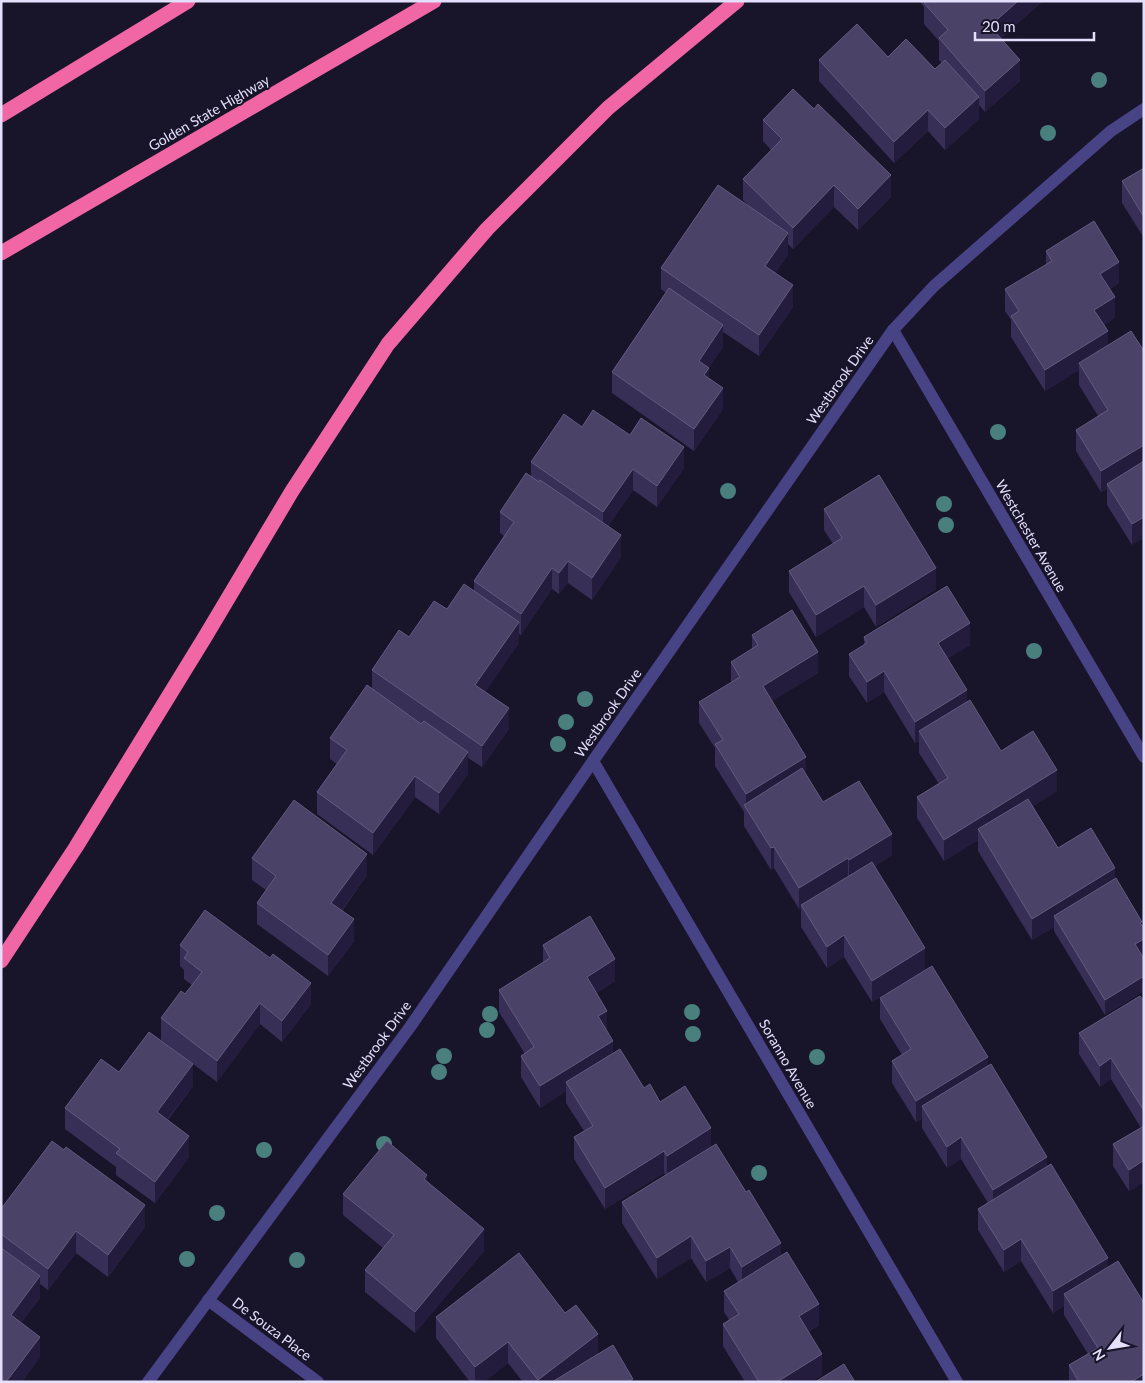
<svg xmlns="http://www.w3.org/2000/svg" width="1145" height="1383" font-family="Lato,sans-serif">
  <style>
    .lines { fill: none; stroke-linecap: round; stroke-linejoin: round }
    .street { stroke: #484385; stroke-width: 12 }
    .highway { stroke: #f166a4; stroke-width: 15 }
    .tree { fill: #497f7d }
    .wall { fill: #382f56 }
    .shaded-wall { fill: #231c3d }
    .building { fill: #4a4267; stroke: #625b7f }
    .labels { text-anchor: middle; stroke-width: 4; stroke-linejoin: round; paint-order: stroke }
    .street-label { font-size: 14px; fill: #e4e0fc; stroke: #18142a }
  </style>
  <rect width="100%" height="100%" fill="#18142a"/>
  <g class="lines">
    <!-- street -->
    <g class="street">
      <path d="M893,330L1144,757"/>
      <path d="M593,761L957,1382"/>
      <path d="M208,1300L318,1382"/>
      <path d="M148,1382L410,1027L593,761L893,330L934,286L1111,131L1144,109"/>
    </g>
    <!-- highway -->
    <g class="highway">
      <path d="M1,115L188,1"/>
      <path d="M1,253L434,1"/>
      <path d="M1,961L76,847L205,637L292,491L388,344L487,229L608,108L737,1"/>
    </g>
  </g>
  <!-- trees -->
  <g class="tree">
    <circle cx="1099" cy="80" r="8"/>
    <circle cx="1048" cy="133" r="8"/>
    <circle cx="998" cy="432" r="8"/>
    <circle cx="728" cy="491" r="8"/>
    <circle cx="944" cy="504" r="8"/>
    <circle cx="946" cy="525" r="8"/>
    <circle cx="1034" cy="651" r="8"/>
    <circle cx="585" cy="699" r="8"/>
    <circle cx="566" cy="722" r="8"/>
    <circle cx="558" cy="744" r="8"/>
    <circle cx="692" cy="1012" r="8"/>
    <circle cx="490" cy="1014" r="8"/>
    <circle cx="487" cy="1030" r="8"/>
    <circle cx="693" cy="1034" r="8"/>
    <circle cx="444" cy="1056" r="8"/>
    <circle cx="817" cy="1057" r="8"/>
    <circle cx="439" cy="1072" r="8"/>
    <circle cx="384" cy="1144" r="8"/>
    <circle cx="264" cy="1150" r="8"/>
    <circle cx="759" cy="1173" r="8"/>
    <circle cx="217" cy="1213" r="8"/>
    <circle cx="187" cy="1259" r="8"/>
    <circle cx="297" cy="1260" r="8"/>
  </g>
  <!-- wall -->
  <g class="wall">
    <path d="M919,1H1043L1001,38L1020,81L985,112L979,105V119L945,150L928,131L894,163L819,81V60L888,57L935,69L942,63L939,60V41L924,24V7Z"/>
    <path d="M763,120L891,197L858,230L834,207L793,249L788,244V255L775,273L793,307L759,356L723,332V347L709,367V378L723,409L694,451L612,393V372L666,293L661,289V268L750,207L743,200V179L771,150L763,141Z"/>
    <path d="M1144,168V238L1122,203V181Z"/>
    <path d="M1046,251L1119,283L1110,289L1115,318L1104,325L1108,346L1144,351L1132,545L1107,505V489L1101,492L1076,451V430L1098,416L1079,385V370L1045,391L1011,337V320L1005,311V289L1046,265Z"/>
    <path d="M582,427L630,435L684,468L657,507L633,490L608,526L621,557L592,600L568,583L559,594L552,589L521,635L519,634V643L485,692L509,729L482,767L468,758V774L439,814L415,797L373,855L317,814V792L337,764L330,759V738L372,689V670L409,637L447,609L474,591V581L504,536L500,533V512L531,476V462Z"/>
    <path d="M824,509L936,589L876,627L864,607L816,637L789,592V571L833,544L824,530Z"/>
    <path d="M752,635L818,673L772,701L806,774L823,802L892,855L875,866L925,970L872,1002L844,957L827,968L801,927V908L799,909L774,868L771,870L744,826V812L715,766V748L699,723V702L731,683V662L752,649Z"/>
    <path d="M864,637L970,645L948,658L967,702L1001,751L1057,791L1033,806L1058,848L1115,879L1142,925L1144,954L1141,955L1144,959V991L1105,1015L1054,931V927L1032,940L978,851V840L944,861L917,818V797L939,784L919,753V741L915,743L884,692L867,703L849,676V654L864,646Z"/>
    <path d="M252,858L367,875L342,911L354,941L328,976L257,924V903L266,890L252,880Z"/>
    <path d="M180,945L311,1004L282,1042L260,1024L217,1082L161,1040V1018L185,994L192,985L184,979V970L180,966Z"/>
    <path d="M543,945L615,981L596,993L613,1053L644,1088L711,1147L781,1256L819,1325L808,1332L822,1375L812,1382H745L723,1346V1324L729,1320L724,1312V1291L738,1282L730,1268L706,1282L691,1258L657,1279L622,1223V1202L666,1175L664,1173L605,1209L574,1159V1137L584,1131L566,1103V1091L540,1108L521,1077V1056L525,1054L499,1012V990L543,963Z"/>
    <path d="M880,998L988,1066L1108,1267L1144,1382H1069V1365L1088,1354L1064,1315V1306L1053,1313L1021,1261L1004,1272L978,1230V1209L988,1203L961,1159L947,1168L922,1128V1119L916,1122L892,1083V1061L902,1055L880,1019Z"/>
    <path d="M1144,1001V1182L1129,1191L1113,1166V1144L1141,1128L1111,1079L1100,1087L1079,1054V1033Z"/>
    <path d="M119,1072L193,1086L168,1120L189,1157L155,1203L116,1175V1167L65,1129V1108Z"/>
    <path d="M427,1182L484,1251L415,1333L365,1292V1270L383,1248L343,1215V1194Z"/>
    <path d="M1,1209L145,1227L108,1277L76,1253L48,1290L40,1284V1298L21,1323L40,1358L1,1382Z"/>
    <path d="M565,1313L598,1354L633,1382H523L508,1363L484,1382H470L436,1338V1317Z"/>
  </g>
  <!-- shaded-wall -->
  <g class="shaded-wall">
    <path d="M1018,1H1043L990,48V26Z"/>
    <path d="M1020,60V81L985,112V91Z"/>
    <path d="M979,97V119L945,150V128Z"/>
    <path d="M928,110V131L894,163V142Z"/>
    <path d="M891,175V197L858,230V209Z"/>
    <path d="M834,185V207L793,249V228Z"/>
    <path d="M788,233V255L765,287V266Z"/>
    <path d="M1119,262V283L1100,295V274Z"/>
    <path d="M793,285V307L759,356V335Z"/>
    <path d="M1115,297V318L1094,331V310Z"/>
    <path d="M723,325V347L699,382V361Z"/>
    <path d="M1108,331V352L1079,363V370L1045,391V370Z"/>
    <path d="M709,368V389L704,375Z"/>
    <path d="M723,388V409L694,451V429Z"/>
    <path d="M1144,445V466L1107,484V489L1101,492V471Z"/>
    <path d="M684,447V468L657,507V486Z"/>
    <path d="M633,469V490L603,533V512Z"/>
    <path d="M1144,517V538L1132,545V524Z"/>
    <path d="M621,535V557L592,600V578Z"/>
    <path d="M568,561V583L559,594V573Z"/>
    <path d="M552,568V589L521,635V614Z"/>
    <path d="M936,568V589L876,627V605Z"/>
    <path d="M864,586V607L816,637V615Z"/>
    <path d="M519,622V643L475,707V685Z"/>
    <path d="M970,623V645L938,664V643Z"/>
    <path d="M818,652V673L763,707V686Z"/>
    <path d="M884,671V692L867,703V682Z"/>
    <path d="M967,690V711L919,731V741L915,743V722Z"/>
    <path d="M509,708V729L482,767V746Z"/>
    <path d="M468,752V774L439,814V793Z"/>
    <path d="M806,757V778L746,808V794Z"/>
    <path d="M1057,770V791L982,837L978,829V840L944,861V840Z"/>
    <path d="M415,776V797L373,855V833Z"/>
    <path d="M892,834V855L849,882V860Z"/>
    <path d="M774,847V868L771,870V848Z"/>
    <path d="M367,854V875L331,925V903Z"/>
    <path d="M848,858V879L801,905V908L799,909V888Z"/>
    <path d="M1115,868V889L1054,916V927L1032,940V919Z"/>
    <path d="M354,919V941L328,976V955Z"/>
    <path d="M844,935V957L827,968V947Z"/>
    <path d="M1144,939V954L1135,959V944Z"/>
    <path d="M925,948V970L872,1002V981Z"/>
    <path d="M615,959V981L587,998V977Z"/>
    <path d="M1144,976V991L1105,1015V1000Z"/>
    <path d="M311,983V1004L282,1042V1021Z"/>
    <path d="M260,1003V1024L217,1082V1061Z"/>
    <path d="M607,1011V1032L598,1016Z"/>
    <path d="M613,1041V1063L566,1082V1091L540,1108V1086Z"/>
    <path d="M988,1057V1078L922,1106V1119L916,1122V1101Z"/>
    <path d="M1111,1058V1079L1100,1087V1066Z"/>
    <path d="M193,1064V1086L157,1133V1112Z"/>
    <path d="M711,1128V1149L667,1177V1156Z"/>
    <path d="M189,1136V1157L155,1203V1182Z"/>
    <path d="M961,1137V1159L947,1168V1147Z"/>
    <path d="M664,1151V1173L605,1209V1188Z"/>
    <path d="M1047,1157V1178L993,1211V1190Z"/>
    <path d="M1144,1160V1182L1129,1191V1170Z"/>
    <path d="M427,1175V1196L424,1179Z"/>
    <path d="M145,1205V1227L108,1277V1255Z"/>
    <path d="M484,1229V1251L415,1333V1312Z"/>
    <path d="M76,1231V1253L48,1290V1269Z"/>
    <path d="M691,1236V1258L657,1279V1258Z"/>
    <path d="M1021,1239V1261L1004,1272V1250Z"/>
    <path d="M781,1243V1264L742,1288V1267Z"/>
    <path d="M730,1247V1268L706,1282V1261Z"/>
    <path d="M1108,1258V1279L1064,1294V1306L1053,1313V1291Z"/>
    <path d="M40,1276V1298L11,1336V1315Z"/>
    <path d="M819,1304V1325L799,1337V1316Z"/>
    <path d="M598,1334V1356L564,1382H538V1380Z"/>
    <path d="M40,1337V1358L22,1382H6Z"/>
    <path d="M508,1342V1363L484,1382H475V1367Z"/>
    <path d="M822,1354V1375L812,1382H777Z"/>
    <path d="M1144,1374V1382H1131Z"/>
  </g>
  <!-- building -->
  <g class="building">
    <path d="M926,1H1018L990,26L1020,60L985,91L939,38L948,30L924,3Z"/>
    <path d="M857,24L888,57L906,39L935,69L945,60L979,97L945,128L928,110L894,142L819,60Z"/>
    <path d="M793,89L814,109L818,104L891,175L858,209L834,185L793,228L743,179L782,139L763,120Z"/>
    <path d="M1144,168V217L1122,181Z"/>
    <path d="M718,185L788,233L765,266L793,285L759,335L661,268Z"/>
    <path d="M1094,221L1119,262L1100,274L1115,297L1094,310L1108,331L1045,370L1011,316L1019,311L1005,289L1052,261L1046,251Z"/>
    <path d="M669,288L723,325L699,361L709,368L704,375L723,388L694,429L612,372Z"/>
    <path d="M1131,331L1144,351V445L1101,471L1076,430L1108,410L1079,363Z"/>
    <path d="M593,410L630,435L641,418L684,447L657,486L633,469L603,512L531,462L564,414L582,427Z"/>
    <path d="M1144,461V517L1132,524L1107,484Z"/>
    <path d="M526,473L539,482L540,480L621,535L592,578L568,561L559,573L552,568L521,614L474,581L514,522L500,512Z"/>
    <path d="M879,475L936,568L876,605L864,586L816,615L789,571L842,538L824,509Z"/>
    <path d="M464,584L519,622L475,685L509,708L482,746L372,670L399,630L409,637L434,601L447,609Z"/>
    <path d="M947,586L970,623L938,643L967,690L915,722L884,671L867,682L849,654L867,643L864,637Z"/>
    <path d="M792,610L818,652L763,686L806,757L746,794L715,744L723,740L699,702L740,677L731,662L758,645L752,635Z"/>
    <path d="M367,685L421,724L424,721L468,752L439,793L415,776L373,833L317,792L347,750L330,738Z"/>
    <path d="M970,700L1001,751L1033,731L1057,770L944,840L917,797L948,778L919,731Z"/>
    <path d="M802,768L823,802L859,781L892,834L849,860L848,858L799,888L774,847L771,848L744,805Z"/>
    <path d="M1028,799L1058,848L1091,828L1115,868L1032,919L978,829Z"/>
    <path d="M294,800L367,854L331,903L354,919L328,955L257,903L276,876L252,858Z"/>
    <path d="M872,862L925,948L872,981L844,935L827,947L801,905Z"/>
    <path d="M1116,878L1142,922L1140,923L1144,928V939L1135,944L1144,959V976L1105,1000L1054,916Z"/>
    <path d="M205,910L270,958L273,954L311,983L282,1021L260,1003L217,1061L161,1018L181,991L185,994L202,972L184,958L188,952L180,945Z"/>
    <path d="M590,916L615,959L587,977L607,1011L598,1016L613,1041L540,1086L521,1056L534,1047L499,990L550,958L543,945Z"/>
    <path d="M932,966L988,1057L916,1101L892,1061L911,1049L880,998Z"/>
    <path d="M1140,996L1144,1001V1111L1111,1058L1100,1066L1079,1033Z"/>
    <path d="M149,1032L193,1064L157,1112L189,1136L155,1182L116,1153L120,1149L65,1108L101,1059L119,1072Z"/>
    <path d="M620,1049L644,1088L650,1084L660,1102L685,1086L711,1128L667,1156L664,1151L605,1188L574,1137L593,1126L566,1082Z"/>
    <path d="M991,1064L1047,1157L993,1190L961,1137L947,1147L922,1106Z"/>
    <path d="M1144,1126V1160L1129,1170L1113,1144Z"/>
    <path d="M52,1141L64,1150L66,1147L145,1205L108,1255L76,1231L48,1269L1,1234V1209Z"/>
    <path d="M387,1141L427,1175L424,1179L484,1229L415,1312L365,1270L394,1235L343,1194Z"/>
    <path d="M716,1144L746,1192L749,1190L781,1243L742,1267L730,1247L706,1261L691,1236L657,1258L622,1202Z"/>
    <path d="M1051,1164L1108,1258L1053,1291L1021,1239L1004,1250L978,1209Z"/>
    <path d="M1,1248L40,1276L11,1315L40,1337L6,1382H1Z"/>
    <path d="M787,1252L819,1304L799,1316L822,1354L777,1382H759L723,1324L739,1314L724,1291Z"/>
    <path d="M519,1253L565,1313L576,1305L598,1334L538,1380L508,1342L475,1367L436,1317Z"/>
    <path d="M1118,1261L1144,1303V1374L1131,1382H1079L1069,1365L1098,1348L1064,1294Z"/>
    <path d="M613,1345L633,1379L628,1382H552Z"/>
    <path d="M844,1364L855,1382H815Z"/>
  </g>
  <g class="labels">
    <!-- street labels -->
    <g class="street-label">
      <text transform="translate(209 113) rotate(-30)" y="5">Golden State Highway</text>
      <text transform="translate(840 380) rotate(-55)" y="5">Westbrook Drive</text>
      <text transform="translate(1031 536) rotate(60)" y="5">Westchester Avenue</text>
      <text transform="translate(608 713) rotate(-55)" y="5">Westbrook Drive</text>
      <text transform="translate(377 1045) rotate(-54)" y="5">Westbrook Drive</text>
      <text transform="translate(788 1064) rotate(60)" y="5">Soranno Avenue</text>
      <text transform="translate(272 1329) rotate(37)" y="5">De Souza Place</text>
    </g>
  </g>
  <!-- border -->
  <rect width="1145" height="1383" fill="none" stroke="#e4e0fc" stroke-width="5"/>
  <!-- north arrow -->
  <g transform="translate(1110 1348) rotate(239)" stroke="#18142a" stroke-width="4" paint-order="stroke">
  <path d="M0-4L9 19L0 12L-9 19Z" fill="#e4e0fc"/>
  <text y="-8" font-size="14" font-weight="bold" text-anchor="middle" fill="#e4e0fc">N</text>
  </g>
  <!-- scale -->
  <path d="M975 32v8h119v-8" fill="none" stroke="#e4e0fc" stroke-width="2.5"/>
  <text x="982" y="32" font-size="15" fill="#e4e0fc" stroke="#18142a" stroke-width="4" paint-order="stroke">20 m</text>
</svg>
